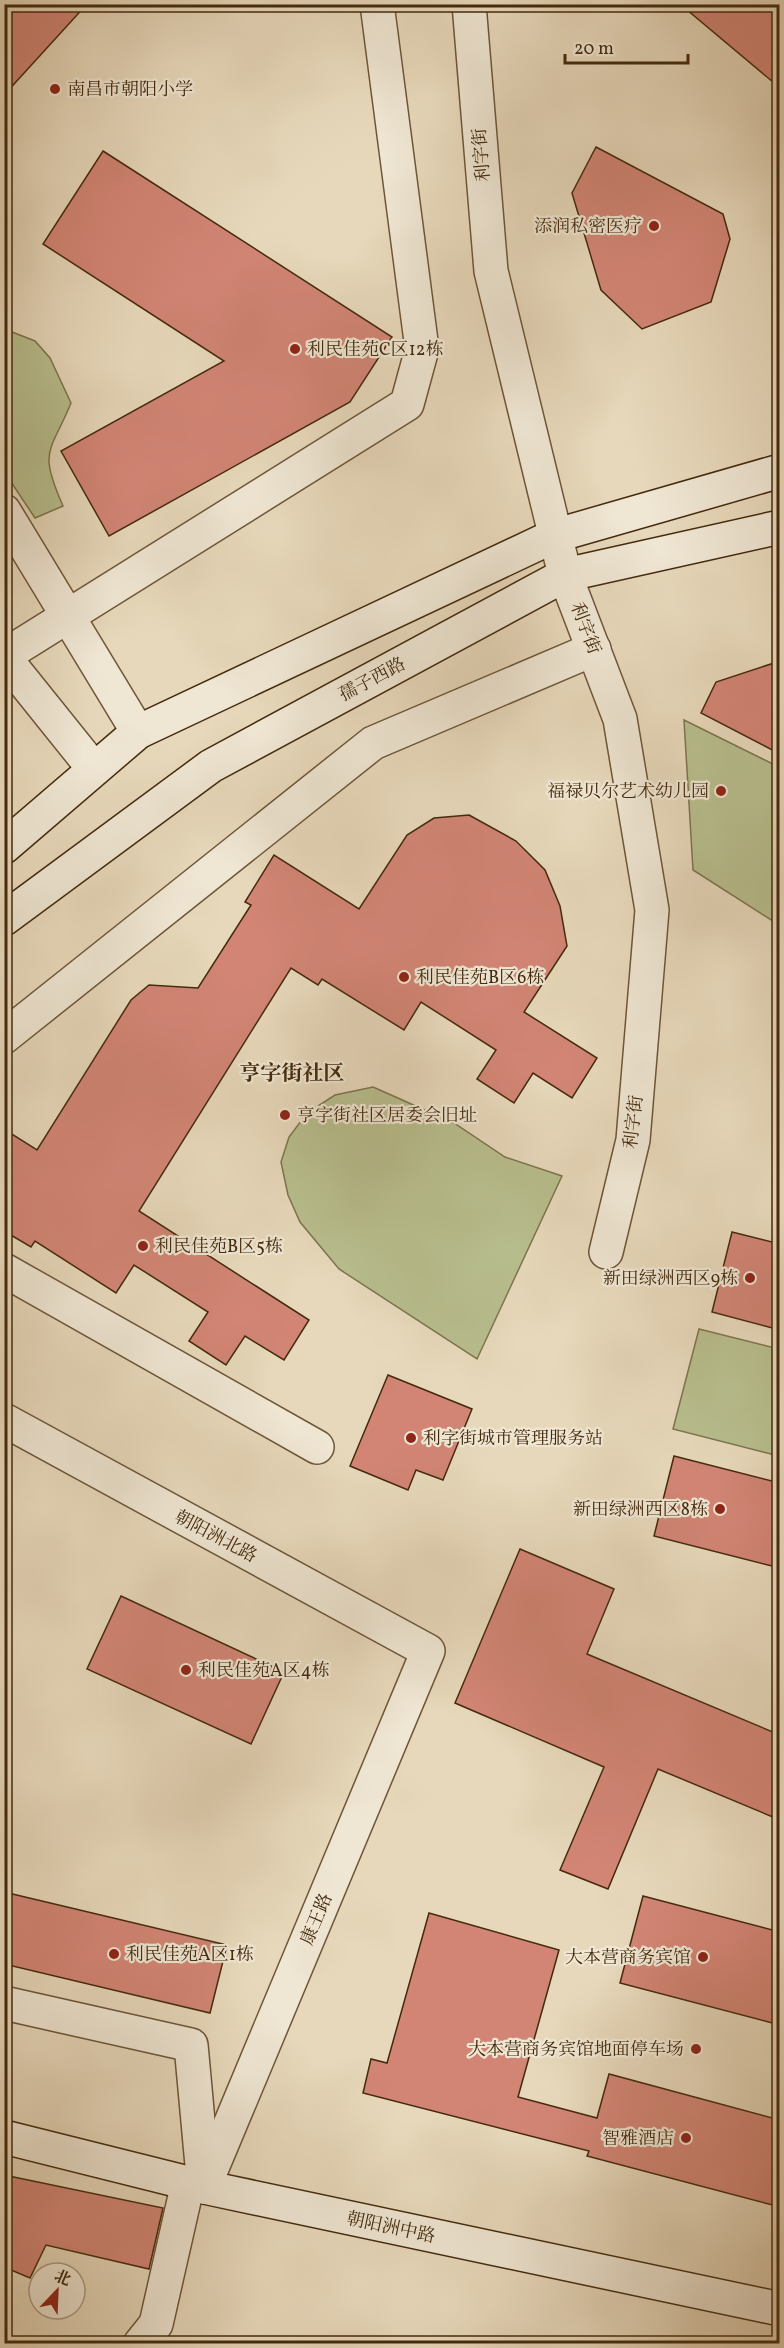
<svg xmlns="http://www.w3.org/2000/svg" width="784" height="2348" font-family="Vollkorn,'Noto Serif SC',serif">
  <style>
    .green { fill: #b8be8e; stroke: #7e744e; stroke-width: 1.5 }
    .building { fill: #d28575; stroke: #442a0d; stroke-width: 1.5 }
    .lines { fill: none; stroke-linecap: round; stroke-linejoin: round }
    .minor-casing { stroke: #6d5638; stroke-width: 36 }
    .tertiary-casing { stroke: #6d5638; stroke-width: 36 }
    .secondary-casing { stroke: #442a0d; stroke-width: 36 }
    .minor { stroke: #efe6d3; stroke-width: 33 }
    .tertiary { stroke: #efe6d3; stroke-width: 33 }
    .secondary { stroke: #efe6d3; stroke-width: 33 }
    .poi-dot { fill: #8f2418; stroke: #efe6d3; stroke-width: 2 }
    .labels { text-anchor: middle; stroke-width: 4.5; stroke-linejoin: round; paint-order: stroke }
    .poi-label { font-size: 18px; fill: #442a0d; stroke: #efe6d3; text-anchor: start }
    .street-label { font-size: 18px; fill: #442a0d; stroke: #efe6d3 }
    .quarter-label { font-size: 21px; font-weight: bold; fill: #442a0d; stroke: #efe6d3 }
  </style>
  <rect width="100%" height="100%" fill="#e7d8bb"/>
  <filter id="stains"><feTurbulence type="fractalNoise" baseFrequency=".00333" numOctaves="4"/><feColorMatrix values="0 0 0 0 .2 0 0 0 0 .09 0 0 0 0 .02 0 0 0 .5 -.17"/></filter>
  <radialGradient id="worn" r=".72"><stop offset=".6" stop-color="#630" stop-opacity="0"/><stop offset="1" stop-color="#630" stop-opacity=".3"/></radialGradient>
  <!-- green -->
  <g class="green">
    <path d="M12,332L35,341L50,358L71,403C50,454 38,449 63,506L35,518L5,473V335Z"/>
    <path d="M684,720L779,767V925L693,870Z"/>
    <path d="M373,1087L454,1123L505,1157L562,1176L477,1359L339,1269L300,1222L288,1195L281,1162L289,1137L307,1113L335,1095Z"/>
    <path d="M699,1329L779,1349V1456L673,1429Z"/>
  </g>
  <!-- building -->
  <g class="building">
    <path d="M4,4H87L4,95Z"/>
    <path d="M680,4H780V88Z"/>
    <path d="M596,147L723,214L730,239L711,302L642,329L601,290L572,193Z"/>
    <path d="M103,151L392,337L350,402L109,536L61,451L224,361L43,244Z"/>
    <path d="M780,661V754L701,713L716,682Z"/>
    <path d="M469,815L516,841L545,870L560,906L567,946L524,1012L597,1058L572,1098L533,1073L514,1103L477,1079L496,1050L421,1002L404,1030L322,979L318,985L291,968L139,1211L309,1320L284,1360L245,1336L226,1365L189,1341L208,1312L134,1265L116,1293L35,1241L31,1247L4,1231V1129L37,1150L131,1000L149,985L198,988L251,905L245,902L274,855L359,909L407,835L434,818Z"/>
    <path d="M732,1232L780,1244V1330L712,1312Z"/>
    <path d="M388,1375L472,1409L443,1480L416,1470L408,1490L350,1466Z"/>
    <path d="M674,1456L780,1483V1568L654,1536Z"/>
    <path d="M520,1549L614,1589L587,1654L780,1735V1820L658,1769L608,1889L560,1870L604,1767L455,1703Z"/>
    <path d="M121,1596L284,1672L251,1744L87,1669Z"/>
    <path d="M4,1892L227,1945L210,2013L4,1964Z"/>
    <path d="M643,1896L780,1932V2025L620,1983Z"/>
    <path d="M429,1913L559,1950L518,2097L597,2118L609,2074L780,2120V2207L587,2156L589,2151L363,2093L371,2059L387,2063Z"/>
    <path d="M4,2175L163,2208L149,2269L46,2245L30,2278L4,2267Z"/>
  </g>
  <g class="lines">
    <!-- minor casing -->
    <g class="minor-casing">
      <g id="minor">
        <path d="M4,511L138,732"/>
        <path d="M4,656L407,404L422,349L377,4"/>
        <path d="M4,657L94,769"/>
        <path d="M4,1037L373,743L594,649"/>
        <path d="M4,1270L317,1447"/>
        <path d="M4,2003L191,2045L204,2187"/>
        <path d="M140,2344L156,2324L188,2183"/>
      </g>
    </g>
    <!-- tertiary casing -->
    <g class="tertiary-casing">
      <g id="tertiary">
        <path d="M469,4L491,271L565,575L620,719L652,910L633,1140L606,1252"/>
        <path d="M4,1420L428,1651L204,2187"/>
      </g>
    </g>
    <!-- secondary casing -->
    <g class="secondary-casing">
      <g id="secondary">
        <path d="M4,847L138,732L554,536L780,471"/>
        <path d="M4,919L211,766L565,575L780,527"/>
        <path d="M4,2137L204,2187L780,2309"/>
      </g>
    </g>
    <!-- minor -->
    <use href="#minor" class="minor"/>
    <!-- tertiary -->
    <use href="#tertiary" class="tertiary"/>
    <!-- secondary -->
    <use href="#secondary" class="secondary"/>
  </g>
  <!-- markers -->
  <g class="poi-dot">
    <circle cx="55" cy="89" r="6"/>
    <circle cx="654" cy="226" r="6"/>
    <circle cx="295" cy="349" r="6"/>
    <circle cx="721" cy="791" r="6"/>
    <circle cx="404" cy="977" r="6"/>
    <circle cx="285" cy="1115" r="6"/>
    <circle cx="143" cy="1246" r="6"/>
    <circle cx="750" cy="1278" r="6"/>
    <circle cx="411" cy="1438" r="6"/>
    <circle cx="720" cy="1509" r="6"/>
    <circle cx="186" cy="1670" r="6"/>
    <circle cx="114" cy="1954" r="6"/>
    <circle cx="703" cy="1957" r="6"/>
    <circle cx="696" cy="2049" r="6"/>
    <circle cx="686" cy="2138" r="6"/>
  </g>
  <g class="labels">
    <!-- poi labels -->
    <g class="poi-label">
      <text x="67" y="95">南昌市朝阳小学</text>
      <text x="642" y="232" text-anchor="end">添润私密医疗</text>
      <text x="307" y="355">利民佳苑C区12栋</text>
      <text x="709" y="797" text-anchor="end">福禄贝尔艺术幼儿园</text>
      <text x="416" y="983">利民佳苑B区6栋</text>
      <text x="297" y="1121">亨字街社区居委会旧址</text>
      <text x="155" y="1252">利民佳苑B区5栋</text>
      <text x="738" y="1284" text-anchor="end">新田绿洲西区9栋</text>
      <text x="423" y="1444">利字街城市管理服务站</text>
      <text x="708" y="1515" text-anchor="end">新田绿洲西区8栋</text>
      <text x="198" y="1676">利民佳苑A区4栋</text>
      <text x="126" y="1960">利民佳苑A区1栋</text>
      <text x="691" y="1963" text-anchor="end">大本营商务宾馆</text>
      <text x="684" y="2055" text-anchor="end">大本营商务宾馆地面停车场</text>
      <text x="674" y="2144" text-anchor="end">智雅酒店</text>
    </g>
    <!-- street labels -->
    <g class="street-label">
      <text transform="translate(481 155) rotate(-95)" y="6">利字街</text>
      <text transform="translate(586 628) rotate(69)" y="6">利字街</text>
      <text transform="translate(372 679) rotate(-28)" y="6">孺子西路</text>
      <text transform="translate(633 1122) rotate(-83)" y="6">利字街</text>
      <text transform="translate(216 1536) rotate(28)" y="6">朝阳洲北路</text>
      <text transform="translate(316 1919) rotate(-67)" y="6">康王路</text>
      <text transform="translate(391 2227) rotate(12)" y="6">朝阳洲中路</text>
    </g>
    <!-- quarter labels -->
    <g class="quarter-label">
      <text x="292" y="1080">亨字街社区</text>
    </g>
  </g>
  <!-- margin -->
  <rect width="784" height="2348" fill="none" stroke="#e7d8bb" stroke-width="24"/>
  <rect x="6" y="6" width="772" height="2336" fill="none" stroke="#442a0d" stroke-width="3"/>
  <rect x="12" y="12" width="760" height="2324" fill="none" stroke="#442a0d" stroke-width="1.5"/>
  <!-- north arrow -->
  <g transform="translate(57 2291) rotate(23)"><circle r="28" fill="#efe6d3" stroke="#ab9b84" stroke-width="1.5"/>
  <path d="M0-4.5L10 22L0 15L-10 22Z" fill="#8f2418"/>
  <text y="-9" font-size="16" font-weight="bold" text-anchor="middle" fill="#442a0d">北</text>
  </g>
  <!-- scale -->
  <path d="M565 54v9h123v-9" fill="none" stroke="#442a0d" stroke-width="3"/>
  <text x="574" y="54" font-size="18" fill="#442a0d" stroke="#efe6d3" stroke-width="4.5" paint-order="stroke">20 m</text>
  <rect width="100%" height="100%" filter="url(#stains)"/>
  <rect width="100%" height="100%" fill="url(#worn)"/>
</svg>
